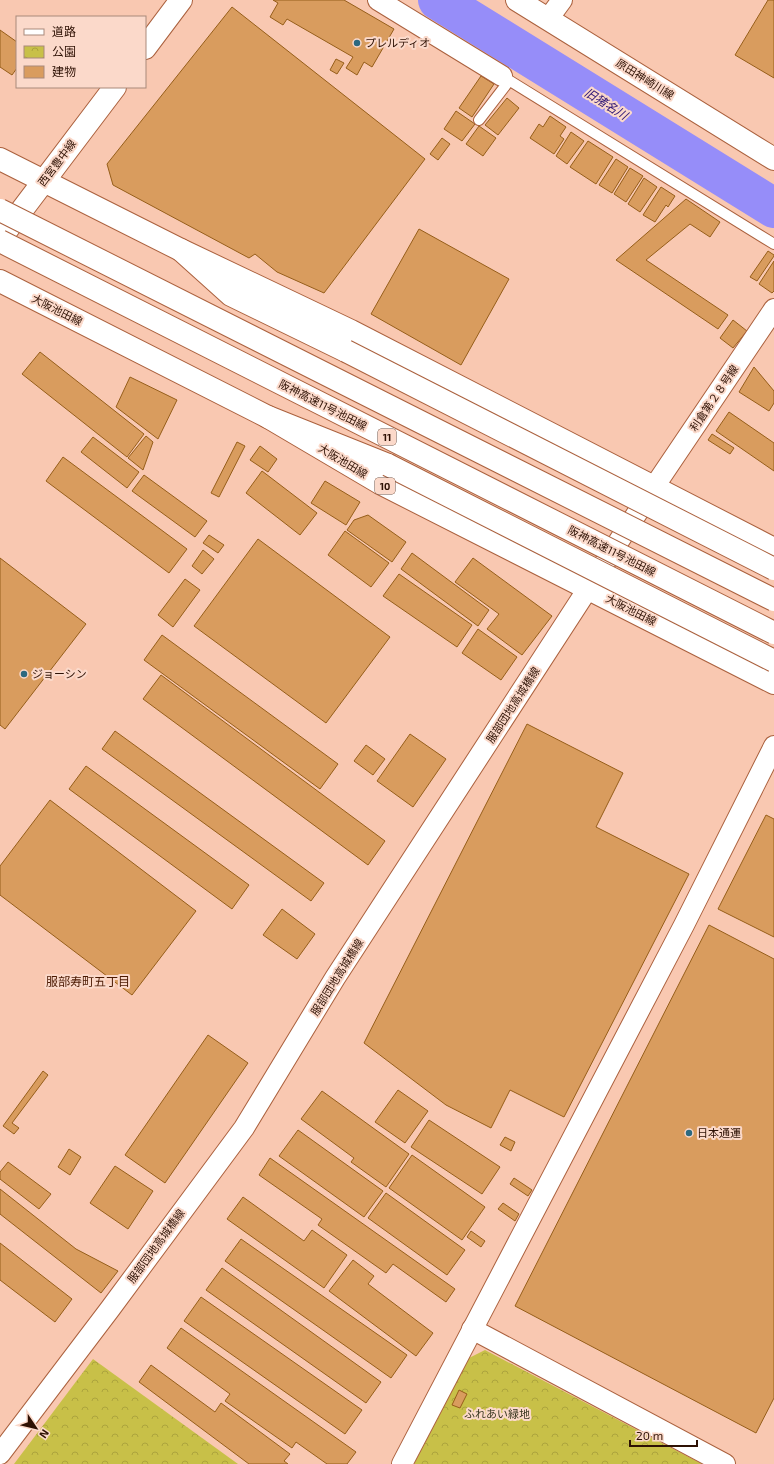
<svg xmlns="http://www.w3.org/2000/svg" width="774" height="1464" font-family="'Exo 2','Noto Sans JP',sans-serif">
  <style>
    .park { fill: url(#park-crowns) }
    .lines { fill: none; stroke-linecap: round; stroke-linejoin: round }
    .river { stroke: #968df9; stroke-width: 40 }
    .building { fill: #d99c5e; stroke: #965e1a }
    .service-casing { stroke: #ab613e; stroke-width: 12 }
    .minor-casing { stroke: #ab613e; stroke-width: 22 }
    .tertiary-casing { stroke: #ab613e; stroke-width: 24 }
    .secondary-casing { stroke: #ab613e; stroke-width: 24 }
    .primary-casing { stroke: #ab613e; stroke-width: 24 }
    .motorway-casing { stroke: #ab613e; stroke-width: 24 }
    .service { stroke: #fff; stroke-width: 10 }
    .minor { stroke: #fff; stroke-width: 20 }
    .tertiary { stroke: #fff; stroke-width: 22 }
    .secondary { stroke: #fff; stroke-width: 22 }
    .primary { stroke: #fff; stroke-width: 22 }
    .motorway { stroke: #fff; stroke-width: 22 }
    .motorway-bridge-casing { stroke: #ab613e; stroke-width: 24; stroke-linecap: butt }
    .motorway-bridge { stroke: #fff; stroke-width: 22 }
    .poi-dot { fill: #2c6980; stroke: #fbd9ca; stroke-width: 1.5 }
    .labels { text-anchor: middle; stroke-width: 4; stroke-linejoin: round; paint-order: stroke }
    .shield { fill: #fbd9ca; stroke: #6c4d3f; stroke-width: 1 }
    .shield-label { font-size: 10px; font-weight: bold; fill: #2e1104 }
    .poi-label { font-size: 11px; fill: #2e1104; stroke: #fbd9ca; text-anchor: start }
    .street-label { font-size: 11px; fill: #2e1104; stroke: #fbd9ca }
    .park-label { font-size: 11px; fill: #37361f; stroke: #fbd9ca }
    .water-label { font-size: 12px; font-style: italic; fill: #2f1776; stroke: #fbd9ca }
    .neighbourhood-label { font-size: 12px; fill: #4a1800; stroke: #fbd9ca }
  </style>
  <defs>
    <pattern id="park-crowns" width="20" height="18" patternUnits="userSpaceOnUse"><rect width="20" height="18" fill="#c8c048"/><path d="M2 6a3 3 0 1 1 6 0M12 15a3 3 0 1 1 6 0" fill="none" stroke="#aca43d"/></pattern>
  </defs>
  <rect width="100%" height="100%" fill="#f9c8b1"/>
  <!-- park -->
  <g class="park">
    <path d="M485,1350L702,1464H414L469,1358Z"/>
    <path d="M93,1359L238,1464H14Z"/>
  </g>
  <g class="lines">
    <!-- river -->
    <path class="river" d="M438,0L774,208"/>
  </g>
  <!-- building -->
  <g class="building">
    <path d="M273,0H344L394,29L372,67L364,62L357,75L346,68L353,57L287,19L283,25L270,17L278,3Z"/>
    <path d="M768,0H774V78L735,55Z"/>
    <path d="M232,7L425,159L324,293L277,272L255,254L249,258L113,185L107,164Z"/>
    <path d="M0,30L17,42V68L12,75L0,67Z"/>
    <path d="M336,59L344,63L337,74L330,70Z"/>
    <path d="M481,76L494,84L472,117L459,108Z"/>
    <path d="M507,98L519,108L498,135L485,125Z"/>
    <path d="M456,111L475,124L462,141L444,129Z"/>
    <path d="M550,116L566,127L560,136L564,139L554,154L530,138L539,124L543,127Z"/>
    <path d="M479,126L496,138L483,156L466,144Z"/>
    <path d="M571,132L584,141L567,164L556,156Z"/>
    <path d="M442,138L450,144L438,160L430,154Z"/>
    <path d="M588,141L613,157L596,184L570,167Z"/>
    <path d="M616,159L628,167L612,193L599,185Z"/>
    <path d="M630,168L643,176L626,202L614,194Z"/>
    <path d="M644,178L657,187L640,212L628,204Z"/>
    <path d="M661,187L675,196L668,207L666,205L655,222L643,215Z"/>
    <path d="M686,199L720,222L710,237L690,224L646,260L728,315L718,329L616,260Z"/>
    <path d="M419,229L509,279L461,365L371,314Z"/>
    <path d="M768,251L774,255V256L757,281L750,277Z"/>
    <path d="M774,261V291L772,293L759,284Z"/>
    <path d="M733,320L747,331L733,348L720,338Z"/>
    <path d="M40,352L144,434L127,457L22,374Z"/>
    <path d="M754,367L774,391V403L769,411L739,392Z"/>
    <path d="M130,377L177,400L158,439L116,407Z"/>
    <path d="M729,412L774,443V471L716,431Z"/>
    <path d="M712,434L734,448L730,454L708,440Z"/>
    <path d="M146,436L153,442L143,470L128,458Z"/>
    <path d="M93,437L139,472L127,488L81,452Z"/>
    <path d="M237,442L245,446L219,497L211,493Z"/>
    <path d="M260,446L277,459L268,472L250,460Z"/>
    <path d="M63,457L187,549L169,573L46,481Z"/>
    <path d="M262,471L317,513L300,535L246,493Z"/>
    <path d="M144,475L207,521L195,537L132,491Z"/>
    <path d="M325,481L360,502L346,525L311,503Z"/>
    <path d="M368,515L406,542L392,562L347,530L354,520Z"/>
    <path d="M345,531L389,563L371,587L328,555Z"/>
    <path d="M209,535L224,545L218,553L203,543Z"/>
    <path d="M258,539L390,637L326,723L194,626Z"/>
    <path d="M203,550L214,559L202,574L192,566Z"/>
    <path d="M412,553L489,610L478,626L401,569Z"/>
    <path d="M0,558L86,624L5,729L0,725Z"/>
    <path d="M473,558L552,616L522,655L487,629L499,614L455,582Z"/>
    <path d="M399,574L472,625L457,647L383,596Z"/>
    <path d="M185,579L200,590L173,627L158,615Z"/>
    <path d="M478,629L517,657L501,680L462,653Z"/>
    <path d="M162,635L338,764L320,789L144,660Z"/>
    <path d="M161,675L385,841L368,865L143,699Z"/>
    <path d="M527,724L623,773L596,827L689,874L564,1117L510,1090L491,1128L446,1105L364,1043Z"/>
    <path d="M115,731L324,883L311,901L102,749Z"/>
    <path d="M410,734L446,759L413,807L377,781Z"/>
    <path d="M366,745L385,759L373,775L354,761Z"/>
    <path d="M86,766L249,885L232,909L69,789Z"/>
    <path d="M50,800L196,911L132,995L0,895V866Z"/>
    <path d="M766,815L774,819V937L718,909Z"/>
    <path d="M282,909L315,934L297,959L263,935Z"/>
    <path d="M709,925L774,959V1398L756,1433L515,1306Z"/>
    <path d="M208,1035L248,1063L165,1183L125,1155Z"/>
    <path d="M43,1071L48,1075L12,1123L19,1128L14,1134L3,1126Z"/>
    <path d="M398,1090L428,1111L405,1143L375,1122Z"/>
    <path d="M322,1091L409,1154L386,1187L351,1162L354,1158L301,1119Z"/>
    <path d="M429,1120L500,1167L482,1194L411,1147Z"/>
    <path d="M298,1130L383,1191L364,1217L279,1156Z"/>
    <path d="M505,1137L515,1142L511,1151L500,1145Z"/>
    <path d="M69,1149L81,1157L70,1175L58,1167Z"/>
    <path d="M412,1155L485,1207L462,1240L389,1188Z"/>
    <path d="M270,1158L455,1289L446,1302L393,1264L386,1273L318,1225L322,1219L259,1175Z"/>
    <path d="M8,1162L51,1194L39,1209L0,1179V1172Z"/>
    <path d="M115,1166L153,1191L128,1229L90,1203Z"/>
    <path d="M514,1178L532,1190L528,1196L510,1184Z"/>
    <path d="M0,1189L76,1249L118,1271L101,1293L0,1214Z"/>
    <path d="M386,1193L465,1250L447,1275L368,1218Z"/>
    <path d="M243,1197L304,1241L312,1230L347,1255L324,1288L227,1219Z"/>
    <path d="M503,1203L519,1214L515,1221L498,1209Z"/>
    <path d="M471,1231L485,1241L481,1247L467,1237Z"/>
    <path d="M241,1239L407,1355L391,1378L225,1261Z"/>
    <path d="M0,1243L72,1299L55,1322L0,1280Z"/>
    <path d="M353,1260L374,1276L368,1284L433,1333L416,1356L329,1291Z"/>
    <path d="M222,1268L381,1382L366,1403L206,1290Z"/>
    <path d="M201,1297L362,1410L345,1434L184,1321Z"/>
    <path d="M181,1328L356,1452L347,1464H327L296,1442L292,1448L225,1401L230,1394L167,1348Z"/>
    <path d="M151,1365L215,1412L221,1403L290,1454L284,1461L288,1464H249L139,1382Z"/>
    <path d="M459,1390L467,1394L460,1408L452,1405Z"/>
  </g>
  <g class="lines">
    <!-- service casing -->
    <g class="service-casing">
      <g id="service">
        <path d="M502,76L774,244"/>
        <path d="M479,120L509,81"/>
      </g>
    </g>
    <!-- minor casing -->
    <g class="minor-casing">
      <g id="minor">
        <path d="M378,0L502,76"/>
        <path d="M548,19L562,0"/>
        <path d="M472,1329L725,1464"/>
        <path d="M0,1454L110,1309L244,1128L335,978L654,487L774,309"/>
        <path d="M402,1464L684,925L774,746"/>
      </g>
    </g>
    <!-- tertiary casing -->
    <g class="tertiary-casing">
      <path id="tertiary" d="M517,0L774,159"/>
    </g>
    <!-- secondary casing -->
    <g class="secondary-casing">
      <g id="secondary">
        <path d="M145,48L181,0"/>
        <path d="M0,239L115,87"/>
      </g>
    </g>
    <!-- primary casing -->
    <g class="primary-casing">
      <g id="primary">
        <path d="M0,159L181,250L351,331L774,549"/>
        <path d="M0,281L268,417L380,483L774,683"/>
      </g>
    </g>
    <!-- motorway casing -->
    <g class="motorway-casing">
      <g id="motorway">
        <path d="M181,250L231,295L346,351"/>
        <path d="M268,417L388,465"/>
      </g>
    </g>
    <!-- service -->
    <use href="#service" class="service"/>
    <!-- minor -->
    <use href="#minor" class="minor"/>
    <!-- tertiary -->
    <use href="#tertiary" class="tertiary"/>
    <!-- secondary -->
    <use href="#secondary" class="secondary"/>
    <!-- primary -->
    <use href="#primary" class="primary"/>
    <!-- motorway -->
    <use href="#motorway" class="motorway"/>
    <!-- motorway-bridge casing -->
    <g class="motorway-bridge-casing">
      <g id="motorway-bridge">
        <path d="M0,210L774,600"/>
        <path d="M0,241L774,633"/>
        <path d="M346,351L774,569"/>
        <path d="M388,465L774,661"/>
      </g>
    </g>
    <!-- motorway-bridge -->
    <use href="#motorway-bridge" class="motorway-bridge"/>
  </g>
  <!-- markers -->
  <g class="poi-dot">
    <circle cx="357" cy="43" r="4"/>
    <circle cx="24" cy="674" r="4"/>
    <circle cx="689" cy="1133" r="4"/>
  </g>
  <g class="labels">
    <!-- shield labels -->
    <g class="shield">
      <rect x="378" y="429" width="18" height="16" rx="3"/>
      <rect x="375" y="478" width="20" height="16" rx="3"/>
    </g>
    <g class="shield-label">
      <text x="387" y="441">11</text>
      <text x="385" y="490">10</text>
    </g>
    <!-- poi labels -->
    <g class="poi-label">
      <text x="365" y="47">プレルディオ</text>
      <text x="32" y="678">ジョーシン</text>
      <text x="697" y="1137">日本通運</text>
    </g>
    <!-- street labels -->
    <g class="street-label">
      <text transform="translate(645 79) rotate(32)" y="4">原田神崎川線</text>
      <text transform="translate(57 163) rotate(-53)" y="4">西宮豊中線</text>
      <text transform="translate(57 310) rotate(27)" y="4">大阪池田線</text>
      <text transform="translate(714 398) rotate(-56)" y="4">利倉第２８号線</text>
      <text transform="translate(323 405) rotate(27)" y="4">阪神高速11号池田線</text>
      <text transform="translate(343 461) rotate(31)" y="4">大阪池田線</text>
      <text transform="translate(612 551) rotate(27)" y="4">阪神高速11号池田線</text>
      <text transform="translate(631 610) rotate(27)" y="4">大阪池田線</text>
      <text transform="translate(513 705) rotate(-57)" y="4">服部団地高城橋線</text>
      <text transform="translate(337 977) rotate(-58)" y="4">服部団地高城橋線</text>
      <text transform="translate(156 1246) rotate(-54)" y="4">服部団地高城橋線</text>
    </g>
    <!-- park labels -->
    <g class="park-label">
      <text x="497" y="1418">ふれあい緑地</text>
    </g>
    <!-- water labels -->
    <g class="water-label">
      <text transform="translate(606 104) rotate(32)" y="4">旧猪名川</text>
    </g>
    <!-- neighbourhood labels -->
    <g class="neighbourhood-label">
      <text x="88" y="986">服部寿町五丁目</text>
    </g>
  </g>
  <!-- legend -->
  <rect x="16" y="16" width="130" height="72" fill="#fbd9ca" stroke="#a9897b"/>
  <rect x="24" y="29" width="20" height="6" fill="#ffffff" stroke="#a9897b"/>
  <text x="52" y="36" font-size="12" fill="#2e1104">道路</text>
  <rect x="24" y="46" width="20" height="12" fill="url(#park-crowns)" stroke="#a9897b"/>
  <text x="52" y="56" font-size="12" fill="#2e1104">公園</text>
  <rect x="24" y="66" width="20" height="12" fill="#d99c5e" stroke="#a9897b"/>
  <text x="52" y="76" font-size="12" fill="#2e1104">建物</text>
  <!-- north arrow -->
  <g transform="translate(36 1428) rotate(125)" stroke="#fbd9ca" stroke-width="3" paint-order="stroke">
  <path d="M0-3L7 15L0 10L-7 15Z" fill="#2e1104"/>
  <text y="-6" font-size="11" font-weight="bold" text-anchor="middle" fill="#2e1104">N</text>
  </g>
  <!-- scale -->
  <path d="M630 1440v6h67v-6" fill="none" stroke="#2e1104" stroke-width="2"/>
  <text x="636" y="1440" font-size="12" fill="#2e1104" stroke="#fbd9ca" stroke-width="3" paint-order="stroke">20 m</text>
</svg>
